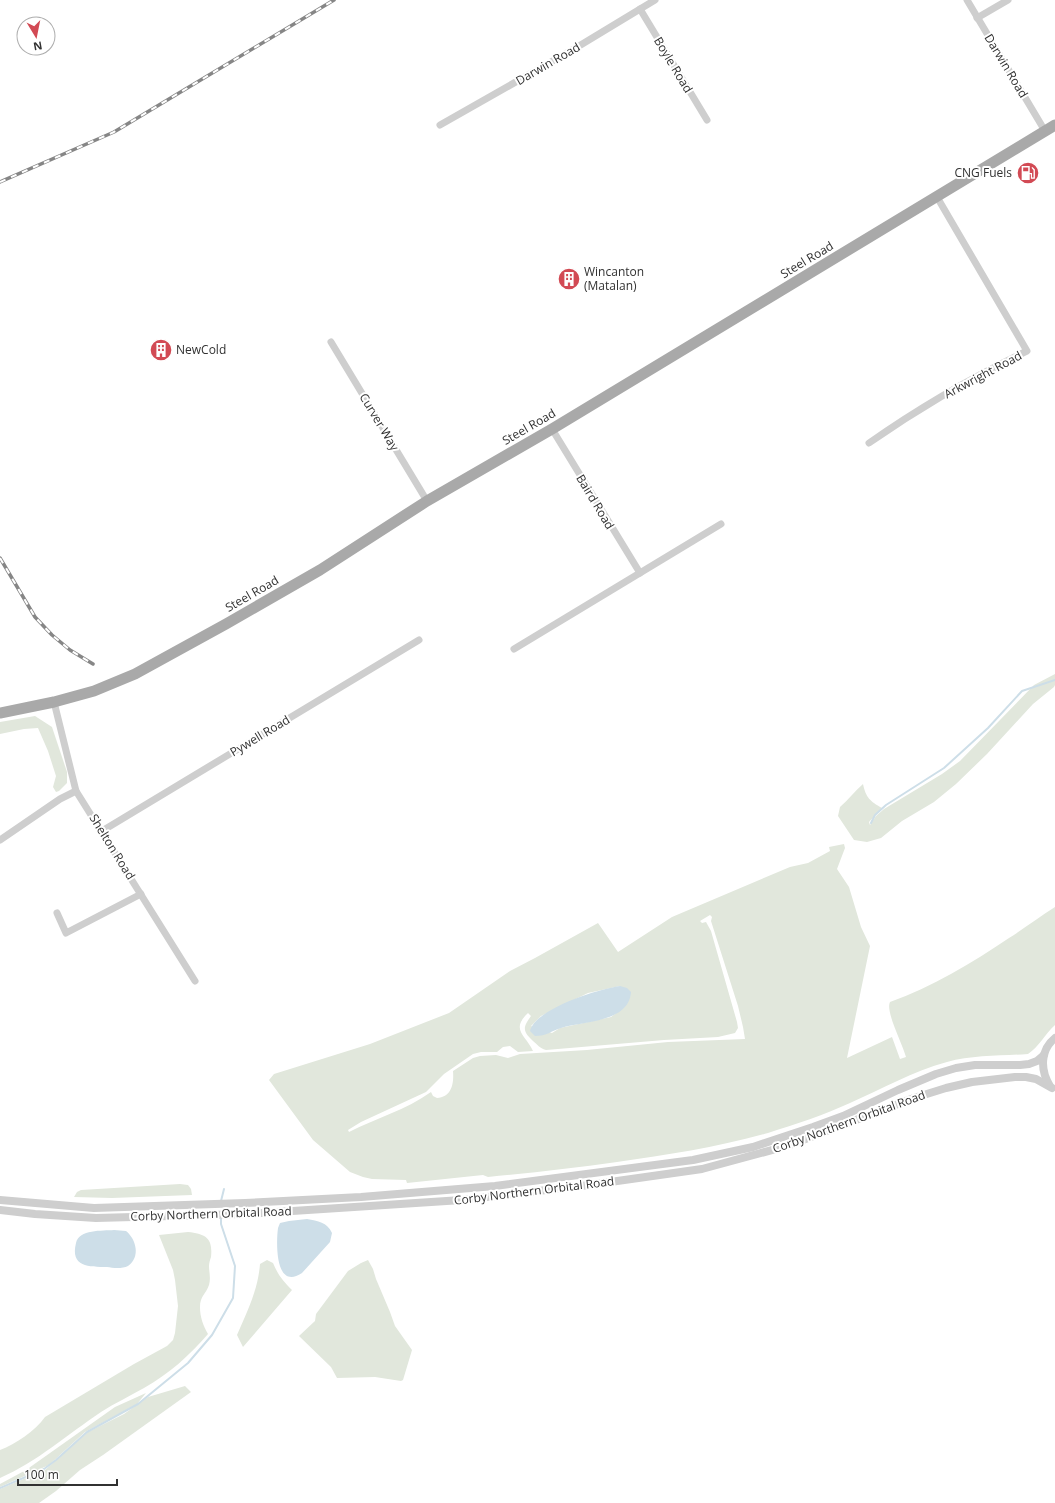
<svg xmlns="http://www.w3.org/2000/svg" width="1055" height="1503" font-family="'Open Sans',sans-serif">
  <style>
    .green { fill: #e1e7dc; fill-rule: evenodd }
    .water { fill: #cddee8 }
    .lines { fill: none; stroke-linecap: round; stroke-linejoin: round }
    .stream { stroke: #cddee8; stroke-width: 2 }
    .minor { stroke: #cecece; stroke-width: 7 }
    .tertiary { stroke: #cecece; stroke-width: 8 }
    .primary { stroke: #a9a9a9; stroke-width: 11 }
    .rail-casing { stroke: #868686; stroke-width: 3.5 }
    .rail { stroke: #fff; stroke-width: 2; stroke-dasharray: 6; stroke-linecap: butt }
    .labels { text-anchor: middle; stroke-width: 4; stroke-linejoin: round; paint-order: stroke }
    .street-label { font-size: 12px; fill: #313131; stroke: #fff }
    .poi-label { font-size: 12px; fill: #313131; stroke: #fff; text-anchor: start }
  </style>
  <rect width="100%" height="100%" fill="#fff"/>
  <!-- green -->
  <g class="green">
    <path d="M1055,674V685L1054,687L1033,704L987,754L956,784L934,802L902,821L881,838L867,842L854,840L838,816L840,807C848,800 855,791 863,784C866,798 870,801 882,808L869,822L870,825L876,816L884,809L942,774L960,761L1034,685Z"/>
    <path d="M35,716L52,727L67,772V783L59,791L56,792L53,787L56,776L48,751L38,728L24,729L0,734V722Z"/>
    <path d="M844,844L845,848L837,869L849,887L861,927L870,946L847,1058L892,1037L900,1059L906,1057C903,1045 885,1011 890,1002C932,987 972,963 1009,938C1025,928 1039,917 1055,907V1025C1045,1034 1039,1047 1028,1054C1001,1056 973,1055 947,1062C913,1071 882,1089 850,1103C824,1115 796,1124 768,1133C718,1147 668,1155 617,1162C574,1168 531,1173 488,1177L483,1175L407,1183L406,1180L372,1179L363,1177L350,1172L313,1140L269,1080L274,1074L370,1044L449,1013L510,971L535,958L598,923L618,952L672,917L790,867L808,863L830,851L829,847ZM710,915L712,917L711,921L738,1006L743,1027L745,1039L668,1042L587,1050L520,1054L508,1058L496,1055L480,1056L473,1058L453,1071C454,1083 452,1097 437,1098L433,1096L431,1092C406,1110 376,1118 349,1132L348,1130L361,1122L426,1092L444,1074L473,1054L481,1052H497L503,1047L510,1046L518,1052L533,1051C526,1035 510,1030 528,1013L531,1016C523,1027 522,1031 533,1041C538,1045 539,1048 546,1050L664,1040L718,1037L735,1033L738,1028L737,1022L711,931L706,922L702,923L700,921ZM620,986L624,1007L611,1017L560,1028L552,1033L531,1026L541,1016L588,993Z"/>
    <path d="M180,1184L188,1185L191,1189L192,1195L112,1198L74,1197L77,1192L81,1190Z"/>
    <path d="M188,1232C206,1234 213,1238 211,1257C210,1260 209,1263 209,1266C209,1272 211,1278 209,1285C206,1294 200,1296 200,1307C200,1317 203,1325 208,1334C190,1355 169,1374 144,1388C130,1396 115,1403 101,1412C68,1434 37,1462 0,1478V1450C16,1444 35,1431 45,1417L134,1364L167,1346L173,1340L175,1333L178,1306L175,1280L173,1270L159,1235Z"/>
    <path d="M267,1260L273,1263C278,1275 283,1281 292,1290L243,1347L237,1335C247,1312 258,1290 260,1264Z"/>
    <path d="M368,1260L373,1269L376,1279L390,1312L395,1326L412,1350L403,1380L401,1381L375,1377L337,1378L331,1367L299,1336L315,1321L316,1314L348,1271L361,1263Z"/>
    <path d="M185,1386L191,1392L103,1455L80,1470L56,1491L39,1503H0V1489L45,1470L88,1432L124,1414L148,1397Z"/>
    <path d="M146,1393L137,1404L85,1432L49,1465L0,1487V1484L26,1470L115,1407Z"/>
  </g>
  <!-- water -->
  <g class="water">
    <path d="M620,986L627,988L631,992C629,1023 582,1021 561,1028C551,1031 547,1036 535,1036L530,1031C535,1009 598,989 620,986Z"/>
    <path d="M307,1219C318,1221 327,1222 332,1233L330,1242L302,1273C275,1291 276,1243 278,1228L280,1223L289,1221Z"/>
    <path d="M114,1230L126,1231C136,1239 141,1257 128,1266C122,1269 113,1268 107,1267C89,1267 70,1267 76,1243C79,1229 102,1231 114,1230Z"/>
  </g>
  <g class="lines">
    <!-- stream -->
    <g class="stream">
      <path d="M871,823L875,815L886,805L944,768L988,728L1022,691L1055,680"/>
      <path d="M221,1201L224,1189"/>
      <path d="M0,1488L44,1469L56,1460L87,1432L138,1404L188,1363L212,1335L233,1298L235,1266L221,1224V1218"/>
    </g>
    <!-- minor -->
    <g class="minor">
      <path d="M967,0L1045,131"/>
      <path d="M640,9L707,120"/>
      <path d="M977,18L1008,0"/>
      <path d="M440,125L579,46L655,0"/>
      <path d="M331,342L427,501"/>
      <path d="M552,429L640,573"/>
      <path d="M869,443C919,408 972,377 1027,351L937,197"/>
      <path d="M514,649L721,524"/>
      <path d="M54,702L76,791L195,981"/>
      <path d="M102,831L419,640"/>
      <path d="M0,840L60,799L76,791"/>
      <path d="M57,913L66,933L141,894"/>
    </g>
    <!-- tertiary -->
    <g class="tertiary">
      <path d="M1050,1086C1040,1070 1040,1050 1055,1038"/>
      <path d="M0,1200L94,1208L245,1203L361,1197L495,1186L693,1160L753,1147L813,1127L843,1116L898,1090L936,1074L956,1068L975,1065H1020L1029,1064L1037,1061L1044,1055"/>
      <path d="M0,1210L35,1214L96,1218L246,1214L462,1200L589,1185L702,1169L787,1146L914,1098L946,1088L972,1082L1015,1077H1026L1036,1079L1052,1088"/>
    </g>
    <!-- primary -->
    <path class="primary" d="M0,713L54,702L94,691L135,674L226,624L320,570L427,501L552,429L1055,125"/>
    <!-- rail casing -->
    <g class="rail-casing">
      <g id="rail">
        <path d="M0,182L114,132L334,0"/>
        <path d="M0,558L35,617L52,635L70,650L93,664"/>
      </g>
    </g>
    <!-- rail -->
    <use href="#rail" class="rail"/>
  </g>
  <!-- icons -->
  <defs>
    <g id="fuel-disc" transform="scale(1.15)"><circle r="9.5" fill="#d24a54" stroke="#fff"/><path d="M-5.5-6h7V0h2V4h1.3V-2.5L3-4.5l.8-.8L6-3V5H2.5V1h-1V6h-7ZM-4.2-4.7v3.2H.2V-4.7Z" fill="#fff"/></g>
    <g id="building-disc" transform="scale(1.15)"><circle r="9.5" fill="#d24a54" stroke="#fff"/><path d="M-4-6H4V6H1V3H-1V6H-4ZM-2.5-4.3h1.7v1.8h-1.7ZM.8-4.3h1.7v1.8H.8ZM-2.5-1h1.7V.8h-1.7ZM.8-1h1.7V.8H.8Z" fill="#fff"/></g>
  </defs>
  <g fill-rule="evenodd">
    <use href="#fuel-disc" x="1028" y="173"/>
    <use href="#building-disc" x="569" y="279"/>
    <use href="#building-disc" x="161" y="350"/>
  </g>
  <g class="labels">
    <!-- street labels -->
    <g class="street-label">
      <text transform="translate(548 64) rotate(-30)" y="4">Darwin Road</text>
      <text transform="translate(673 65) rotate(59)" y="4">Boyle Road</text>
      <text transform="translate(1006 66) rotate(59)" y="4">Darwin Road</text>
      <text transform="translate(807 260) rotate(-31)" y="4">Steel Road</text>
      <text transform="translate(983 375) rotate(-28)" y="4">Arkwright Road</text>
      <text transform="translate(379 422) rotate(59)" y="4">Curver Way</text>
      <text transform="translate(529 427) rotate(-30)" y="4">Steel Road</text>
      <text transform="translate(595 502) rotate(59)" y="4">Baird Road</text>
      <text transform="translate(252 594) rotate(-30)" y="4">Steel Road</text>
      <text transform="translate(260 736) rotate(-31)" y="4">Pywell Road</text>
      <text transform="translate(112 847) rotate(58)" y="4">Shelton Road</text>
      <text transform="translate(849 1122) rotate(-20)" y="4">Corby Northern Orbital Road</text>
      <text transform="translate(534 1191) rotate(-7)" y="4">Corby Northern Orbital Road</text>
      <text transform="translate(211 1214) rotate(-2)" y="4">Corby Northern Orbital Road</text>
    </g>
    <!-- poi labels -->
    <g class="poi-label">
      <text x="1012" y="177" text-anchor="end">CNG Fuels</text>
      <text x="584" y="276">Wincanton<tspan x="584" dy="14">(Matalan)</tspan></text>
      <text x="176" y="354">NewCold</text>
    </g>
  </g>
  <!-- north arrow -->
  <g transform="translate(36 36) rotate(170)"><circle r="19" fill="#ffffff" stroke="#adadad"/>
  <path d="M0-3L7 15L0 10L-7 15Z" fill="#d24a54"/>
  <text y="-6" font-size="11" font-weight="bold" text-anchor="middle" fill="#313131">N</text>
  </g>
  <!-- scale -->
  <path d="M18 1479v6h99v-6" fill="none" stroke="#313131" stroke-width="2"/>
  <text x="24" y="1479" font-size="12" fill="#313131" stroke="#ffffff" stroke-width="3" paint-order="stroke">100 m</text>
</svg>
